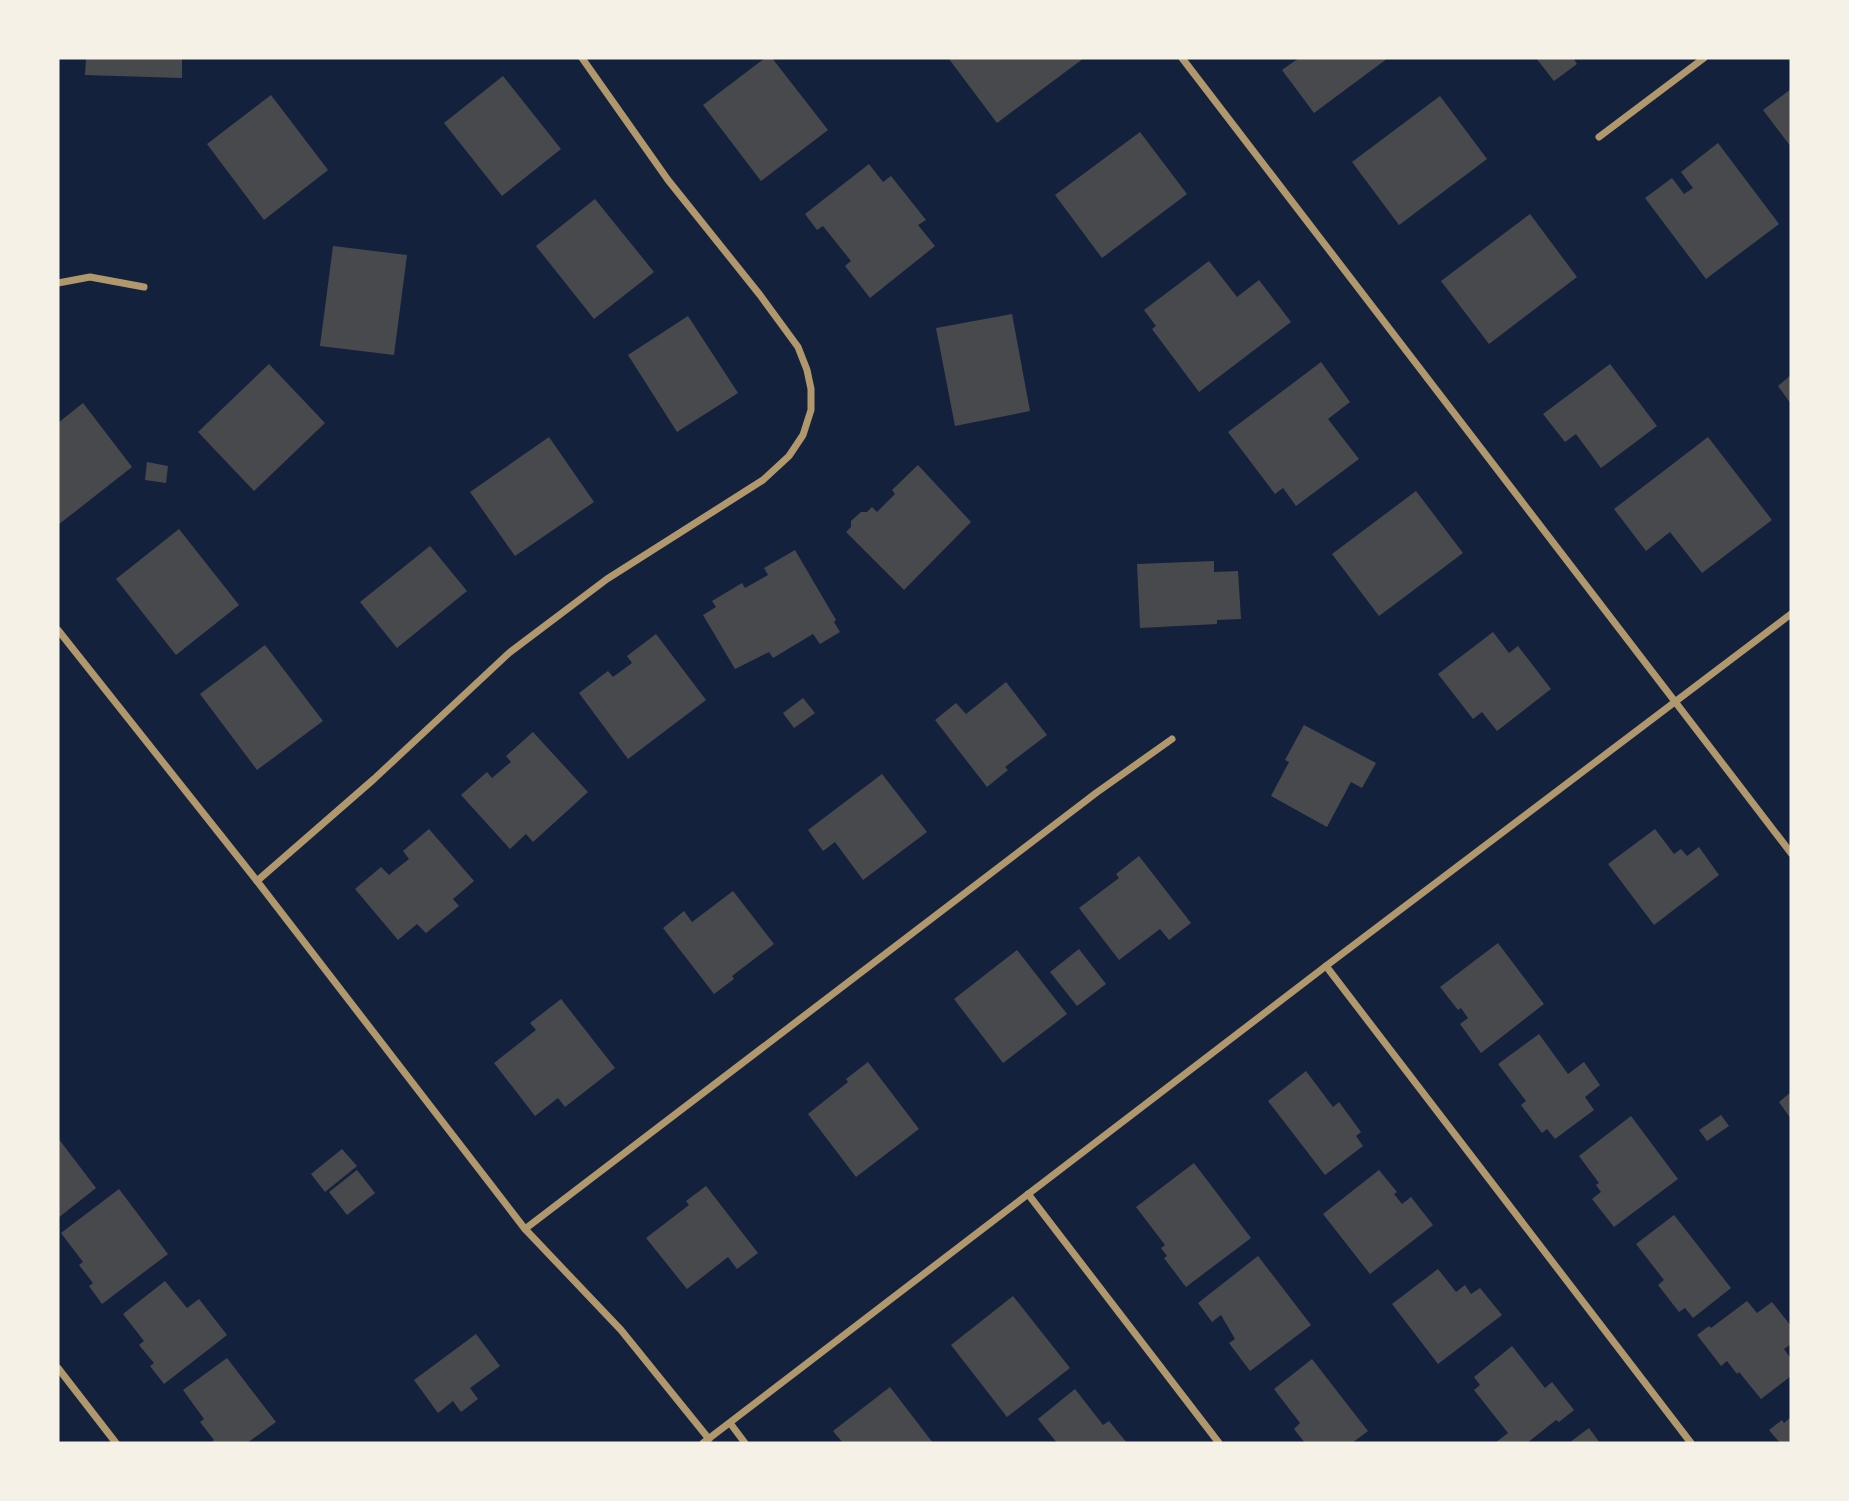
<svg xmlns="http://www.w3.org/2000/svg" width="1849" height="1501" font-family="Jost,sans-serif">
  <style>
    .building { fill: #48494c }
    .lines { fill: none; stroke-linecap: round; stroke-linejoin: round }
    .minor { stroke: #b1986c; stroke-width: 7 }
  </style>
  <rect width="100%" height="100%" fill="#14213d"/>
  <!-- building -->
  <g class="building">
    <path d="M86,58H182V78L85,75Z"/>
    <path d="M765,58H772L828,130L761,181L703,105Z"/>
    <path d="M950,58H1084L997,123L949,59Z"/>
    <path d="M1299,58H1388L1314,113L1282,70Z"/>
    <path d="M1536,58H1576L1574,59L1577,64L1554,81Z"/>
    <path d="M503,76L561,149L502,196L444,123Z"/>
    <path d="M1791,89V147L1763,110Z"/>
    <path d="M271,95L328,170L264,220L207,144Z"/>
    <path d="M1440,96L1487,159L1399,225L1352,162Z"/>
    <path d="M1140,132L1187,194L1102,258L1055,195Z"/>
    <path d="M1718,143L1779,224L1706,279L1645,198L1672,178L1684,194L1693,188L1681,172Z"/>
    <path d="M869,164L883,182L891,176L926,220L918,225L935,246L870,298L845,266L851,261L823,226L817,230L805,214Z"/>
    <path d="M595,199L654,272L594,319L536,246Z"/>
    <path d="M1530,214L1577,277L1489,344L1441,281Z"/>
    <path d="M333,246L407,255L394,355L320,346Z"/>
    <path d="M1209,261L1237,297L1259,280L1291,322L1199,392L1152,329L1156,326L1144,310Z"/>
    <path d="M1012,314L1030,411L955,426L936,328Z"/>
    <path d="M688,316L738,393L677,432L628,355Z"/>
    <path d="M1321,362L1350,402L1328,419L1359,459L1296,506L1283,488L1275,494L1228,432Z"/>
    <path d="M269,364L325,423L254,491L198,432Z"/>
    <path d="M1610,364L1657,426L1601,468L1576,434L1565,442L1543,414Z"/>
    <path d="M1791,375V404L1778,386Z"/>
    <path d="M83,403L132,467L58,525V423Z"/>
    <path d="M549,437L594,502L515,556L470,492Z"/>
    <path d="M1708,437L1772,520L1702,573L1670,532L1646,551L1614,509Z"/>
    <path d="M147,462L168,466L166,483L145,480Z"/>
    <path d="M918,465L971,522L904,590L846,532L851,527V521L861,512H867L872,507L877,512L895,494L892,490Z"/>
    <path d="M1416,491L1463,553L1379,616L1332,554Z"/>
    <path d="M179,529L239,605L176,655L116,579Z"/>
    <path d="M430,546L467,591L397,648L360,602Z"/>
    <path d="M795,550L836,620L834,622L840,632L820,644L813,634L773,658L769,652L735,669L703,615L716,607L712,601L742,583L745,588L768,575L764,568Z"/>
    <path d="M1214,561V572L1238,571L1241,619L1217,620V624L1140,628L1137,564Z"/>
    <path d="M1493,632L1509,653L1518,646L1551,689L1497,731L1482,712L1473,719L1438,674Z"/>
    <path d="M656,634L706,700L628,759L579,693L608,671L613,677L632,663L627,656Z"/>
    <path d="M265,645L323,721L257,770L200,694Z"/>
    <path d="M1006,682L1047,735L1005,767L1008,770L987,787L935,720L956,703L966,714Z"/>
    <path d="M803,698L815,713L794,728L783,713Z"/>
    <path d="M1304,725L1376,763L1362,788L1351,782L1327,827L1271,796L1289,762L1285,760Z"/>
    <path d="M533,732L588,792L533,842L526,834L510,849L461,795L487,772L492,778L511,762L506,756Z"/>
    <path d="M882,774L927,832L863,880L835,842L823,851L808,830Z"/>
    <path d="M429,829L474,881L453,899L459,906L426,933L417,924L398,940L355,889L381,867L389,875L409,859L403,851Z"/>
    <path d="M1655,829L1674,854L1681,849L1687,856L1699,847L1719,875L1654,925L1608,864Z"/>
    <path d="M1139,856L1191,923L1169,940L1160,929L1119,960L1079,908L1119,878L1116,874Z"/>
    <path d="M733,891L774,944L732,976L734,979L714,994L663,928L684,911L692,922Z"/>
    <path d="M1498,943L1544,1004L1481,1053L1460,1024L1468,1018L1461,1008L1458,1010L1440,987Z"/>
    <path d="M1079,949L1106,984L1077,1006L1050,972Z"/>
    <path d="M1017,950L1067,1014L1003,1063L954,999Z"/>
    <path d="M561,999L615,1068L565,1107L558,1098L535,1116L494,1063L536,1030L530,1023Z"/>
    <path d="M1539,1034L1568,1074L1584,1062L1600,1085L1585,1097L1594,1110L1555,1139L1547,1129L1542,1133L1521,1105L1526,1101L1498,1064Z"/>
    <path d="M868,1062L919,1129L856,1177L808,1114L848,1082L846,1079Z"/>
    <path d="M1306,1071L1333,1107L1339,1102L1361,1132L1356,1136L1363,1146L1325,1175L1268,1101Z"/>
    <path d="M1791,1092V1119L1779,1102Z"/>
    <path d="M1721,1115L1729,1126L1707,1141L1699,1130Z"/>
    <path d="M1631,1116L1678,1179L1614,1227L1592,1199L1601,1192L1596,1185L1599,1183L1579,1156Z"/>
    <path d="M58,1138L96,1188L58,1218Z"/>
    <path d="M342,1149L357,1166L325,1192L311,1174Z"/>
    <path d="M1194,1163L1251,1238L1186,1287L1164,1258L1167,1256L1161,1248L1165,1245L1136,1207Z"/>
    <path d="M357,1170L375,1193L347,1215L329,1192Z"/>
    <path d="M1379,1170L1397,1192L1394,1194L1402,1204L1411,1197L1433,1225L1370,1274L1323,1214Z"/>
    <path d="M706,1186L758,1253L737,1269L728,1257L687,1289L646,1238L689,1205L686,1201Z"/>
    <path d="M119,1189L168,1254L102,1304L89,1286L93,1283L79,1265L83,1262L61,1233Z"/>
    <path d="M1674,1215L1731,1288L1693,1318L1685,1308L1679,1312L1658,1285L1664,1280L1636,1244Z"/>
    <path d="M1258,1256L1311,1325L1250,1371L1229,1343L1235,1339L1221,1315L1212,1322L1198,1303Z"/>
    <path d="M1438,1269L1456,1292L1465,1285L1471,1294L1480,1288L1502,1315L1438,1364L1392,1304Z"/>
    <path d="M165,1281L187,1308L199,1299L227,1335L164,1384L150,1366L154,1363L139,1345L144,1341L123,1314Z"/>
    <path d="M1013,1296L1070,1368L1007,1417L951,1345Z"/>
    <path d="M1747,1301L1757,1313L1772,1302L1791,1326V1344L1784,1349L1791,1359V1376L1761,1399L1739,1372L1737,1374L1727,1361L1721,1366L1697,1335L1709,1326L1711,1328Z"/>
    <path d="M476,1334L500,1366L470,1388L478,1399L461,1412L453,1401L438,1413L414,1380Z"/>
    <path d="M1512,1346L1545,1388L1552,1382L1574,1410L1559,1422L1556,1420L1527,1443H1495L1508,1433L1474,1390L1480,1385L1474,1377Z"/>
    <path d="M227,1358L276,1422L247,1443H210L214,1440L200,1422L204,1419L183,1390Z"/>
    <path d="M1312,1359L1368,1431L1352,1443H1305L1294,1429L1300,1423L1274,1389Z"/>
    <path d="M890,1387L933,1443H843L833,1431Z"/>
    <path d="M1075,1389L1103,1425L1109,1421L1127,1443H1057L1038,1419Z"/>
    <path d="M1791,1417V1443H1780L1769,1430L1782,1420L1784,1423Z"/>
    <path d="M1589,1428L1600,1443H1569Z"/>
  </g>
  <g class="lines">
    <!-- minor -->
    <g class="minor">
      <path d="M1182,58L1791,853"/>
      <path d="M1599,137L1704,58"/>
      <path d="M58,283L90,277L144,287"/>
      <path d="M58,630L257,881L525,1229L621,1330L709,1439"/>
      <path d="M257,881L374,779L509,653L607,579L763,480L789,456L803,435L811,410V389L807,370L798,347L760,295L668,180L582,58"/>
      <path d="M1326,966L1691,1443"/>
      <path d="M1028,1194L1219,1443"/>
      <path d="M525,1229L1096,793L1172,739"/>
      <path d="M58,1368L116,1443"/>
      <path d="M730,1423L745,1443"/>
      <path d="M703,1443L1326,966L1791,614"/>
    </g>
  </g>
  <!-- border -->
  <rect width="1849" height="1501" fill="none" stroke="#f6f1e7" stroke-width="119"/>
</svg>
